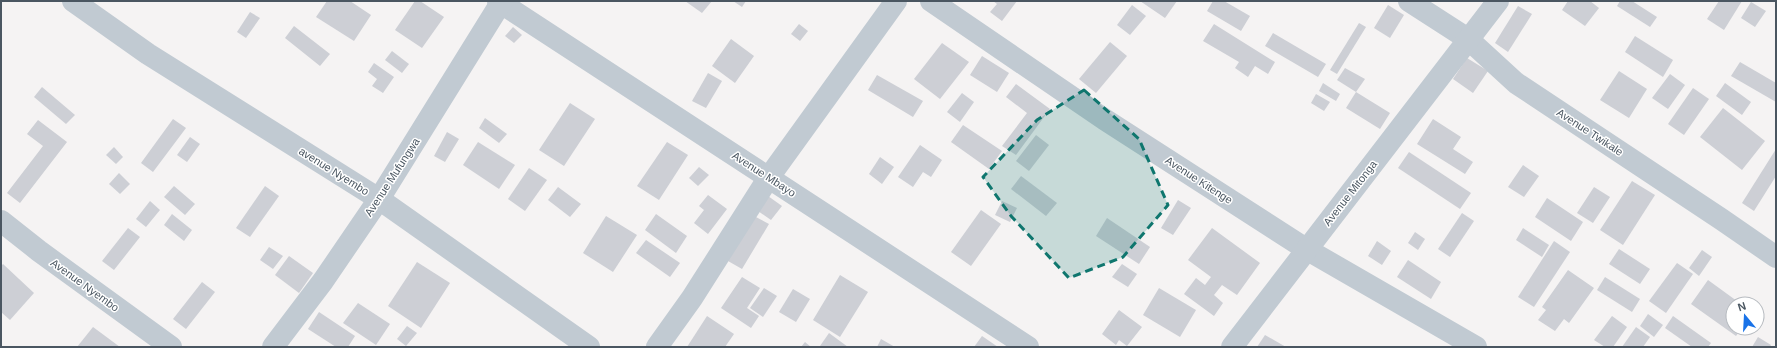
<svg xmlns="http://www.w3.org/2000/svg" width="1777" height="348" font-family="Helvetica,sans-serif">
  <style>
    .building { fill: #cdcfd5 }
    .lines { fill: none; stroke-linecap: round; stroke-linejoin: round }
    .minor { stroke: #c1cad2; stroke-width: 22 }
    .marked { fill: #0f766e; fill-opacity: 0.2; stroke: #0f766e; stroke-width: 3; stroke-dasharray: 8 5; stroke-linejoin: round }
    .labels { text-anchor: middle; stroke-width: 3; stroke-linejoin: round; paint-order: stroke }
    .street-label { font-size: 11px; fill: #4a5661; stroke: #fff }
  </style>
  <rect width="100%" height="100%" fill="#f5f3f3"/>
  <!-- building -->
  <g class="building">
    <path d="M327,1H350L371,15L354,41L316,17Z"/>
    <path d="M415,1H420L444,17L422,48L395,30Z"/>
    <path d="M685,1H712L702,13Z"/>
    <path d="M733,1H746L742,7Z"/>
    <path d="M993,1H1017L1002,21L990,12L997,4Z"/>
    <path d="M1140,1H1177L1165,18Z"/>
    <path d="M1213,1H1224L1250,16L1241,31L1207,11Z"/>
    <path d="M1568,1H1590L1599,8L1585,26L1562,10Z"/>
    <path d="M1620,1H1632L1657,17L1650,27L1617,6Z"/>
    <path d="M1719,1H1742L1724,30L1707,19Z"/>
    <path d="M1751,2L1766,11L1755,27L1741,18Z"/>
    <path d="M1132,5L1146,16L1130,35L1117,25Z"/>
    <path d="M1388,5L1404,15L1390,38L1374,28Z"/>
    <path d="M1518,6L1532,14L1508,52L1495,43Z"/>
    <path d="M250,12L260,18L246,38L237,32Z"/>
    <path d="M1359,23L1366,27L1337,74L1330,70Z"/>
    <path d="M799,24L808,31L800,41L791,34Z"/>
    <path d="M1214,24L1275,62L1268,74L1255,66L1248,77L1235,68L1239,62L1203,41Z"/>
    <path d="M294,26L330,54L320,66L285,38Z"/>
    <path d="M513,27L522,35L514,43L505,36Z"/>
    <path d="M1273,33L1326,64L1318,77L1265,46Z"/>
    <path d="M1635,36L1673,60L1663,77L1625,52Z"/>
    <path d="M731,39L754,56L735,83L712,66Z"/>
    <path d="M1110,42L1127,56L1096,93L1079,79Z"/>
    <path d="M942,43L969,62L940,99L914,79Z"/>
    <path d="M392,51L409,64L402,73L385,60Z"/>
    <path d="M982,56L1009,73L997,92L970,75Z"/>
    <path d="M1467,58L1488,71L1473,93L1453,79Z"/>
    <path d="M1740,62L1776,83V102L1731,76Z"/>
    <path d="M374,63L394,77L383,93L372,86L377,79L368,72Z"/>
    <path d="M1345,68L1365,79L1356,92L1337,80Z"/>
    <path d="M1619,71L1647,89L1629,118L1600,100Z"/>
    <path d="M708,73L722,81L706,108L692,101Z"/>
    <path d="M1670,74L1685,85L1668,109L1652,98Z"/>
    <path d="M877,75L923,101L913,117L868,90Z"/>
    <path d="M1323,83L1340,94L1336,101L1319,91Z"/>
    <path d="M1725,83L1751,102L1742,115L1716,96Z"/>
    <path d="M1016,84L1050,109L1016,155L1002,146L1027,113L1006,97Z"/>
    <path d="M42,87L75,115L66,124L34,97Z"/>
    <path d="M1693,88L1709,99L1684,135L1668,124Z"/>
    <path d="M1356,92L1390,113L1380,129L1346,108Z"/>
    <path d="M962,93L974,102L960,122L947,112Z"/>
    <path d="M1316,94L1330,102L1324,111L1311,103Z"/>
    <path d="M570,103L595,119L564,166L539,150Z"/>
    <path d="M1723,108L1765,141L1742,170L1700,137Z"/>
    <path d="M485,118L507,134L499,143L479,128Z"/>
    <path d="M173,119L186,128L153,172L141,163Z"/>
    <path d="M1433,119L1461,137L1453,149L1473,162L1465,174L1417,144Z"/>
    <path d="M38,120L67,142L20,203L7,193L43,146L27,134Z"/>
    <path d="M963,125L1002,151L989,169L951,142Z"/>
    <path d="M447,132L459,139L445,162L434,156Z"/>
    <path d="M1036,135L1049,145L1029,171L1016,161Z"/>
    <path d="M190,137L200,144L187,162L177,155Z"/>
    <path d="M478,142L515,165L499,189L463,165Z"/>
    <path d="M667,142L688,155L659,200L637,186Z"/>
    <path d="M920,145L942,160L931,177L923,172L913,187L898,177Z"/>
    <path d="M114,147L123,157L116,164L106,155Z"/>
    <path d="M1776,149V176L1754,211L1742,203Z"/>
    <path d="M1409,152L1471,193L1460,209L1398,168Z"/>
    <path d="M880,157L894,167L882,184L869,174Z"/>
    <path d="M1523,165L1539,176L1524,197L1508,187Z"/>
    <path d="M699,167L709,175L698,186L689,178Z"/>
    <path d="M529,168L547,180L525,211L508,199Z"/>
    <path d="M119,173L130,184L120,194L109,184Z"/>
    <path d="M1021,176L1057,203L1046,216L1011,189Z"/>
    <path d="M1632,181L1655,195L1623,245L1600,230Z"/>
    <path d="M174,186L195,204L185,215L164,197Z"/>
    <path d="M265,186L279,196L250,237L236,228Z"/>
    <path d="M558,187L581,204L570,217L548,200Z"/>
    <path d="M1594,187L1610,197L1593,223L1577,213Z"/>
    <path d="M708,195L727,209L708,234L694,223L704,210L699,206Z"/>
    <path d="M768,196L782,206L771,220L758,211Z"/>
    <path d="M1547,198L1583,222L1571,241L1535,217Z"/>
    <path d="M1178,200L1191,208L1173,235L1161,228Z"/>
    <path d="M150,201L160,210L146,227L136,219Z"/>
    <path d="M1002,201L1017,208L1010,222L995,215Z"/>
    <path d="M981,210L1001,224L971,266L951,252Z"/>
    <path d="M1462,213L1474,221L1450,257L1438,249Z"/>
    <path d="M172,214L192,230L184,241L164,225Z"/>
    <path d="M656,214L687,236L676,253L645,230Z"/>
    <path d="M606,216L637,235L613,272L583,253Z"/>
    <path d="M754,216L769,224L742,269L728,261Z"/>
    <path d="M1107,218L1150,247L1139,264L1096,236Z"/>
    <path d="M128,228L140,237L114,270L102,261Z"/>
    <path d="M1212,228L1260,263L1237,295L1222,285L1214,295L1223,303L1214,316L1184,294L1196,278L1205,285L1211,277L1188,260Z"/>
    <path d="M1523,228L1549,245L1542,257L1516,240Z"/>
    <path d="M1415,232L1425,239L1418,250L1408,243Z"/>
    <path d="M646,240L680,263L670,277L636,253Z"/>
    <path d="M1377,241L1391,251L1382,265L1368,256Z"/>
    <path d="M1554,241L1570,252L1534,307L1518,297Z"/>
    <path d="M269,247L283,256L273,269L260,260Z"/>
    <path d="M1619,249L1650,269L1640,284L1609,264Z"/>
    <path d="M1702,250L1712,257L1699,276L1689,268Z"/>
    <path d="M289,256L313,273L299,293L275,275Z"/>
    <path d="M1408,260L1441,282L1431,299L1397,277Z"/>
    <path d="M417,262L450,283L421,328L388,306Z"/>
    <path d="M1677,263L1693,274L1666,313L1649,301Z"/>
    <path d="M3,264L34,293L10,320L1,312V266Z"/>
    <path d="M1122,264L1137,274L1128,287L1112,277Z"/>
    <path d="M1568,270L1594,288L1569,323L1564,319L1555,331L1538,320L1546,310L1542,307Z"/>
    <path d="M840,275L868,292L840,337L813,320Z"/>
    <path d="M742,277L760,288L747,308L759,316L751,328L721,308Z"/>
    <path d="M1605,277L1640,299L1632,312L1597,290Z"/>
    <path d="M1708,280L1741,304H1733V328H1742L1736,336L1691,304Z"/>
    <path d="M202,282L215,292L186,329L173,319Z"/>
    <path d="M764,288L777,296L763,317L750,308Z"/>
    <path d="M1159,288L1196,310L1180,337L1143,315Z"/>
    <path d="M793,289L810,299L796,322L779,312Z"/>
    <path d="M358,303L390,324L376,345L343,323Z"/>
    <path d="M1119,310L1142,327L1127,346L1119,340L1116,345L1102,334Z"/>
    <path d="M319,312L355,336L348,347H336L308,329Z"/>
    <path d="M1648,314L1663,325L1654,337L1640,326Z"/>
    <path d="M707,316L734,334L725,347H687Z"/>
    <path d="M1612,316L1627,327L1613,347H1605L1594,340Z"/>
    <path d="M1673,316L1711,343L1708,347H1692L1665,328Z"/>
    <path d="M407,326L417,333L406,346L397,339Z"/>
    <path d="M93,327L120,347H77Z"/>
    <path d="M1636,327L1650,337L1643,347H1622Z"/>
    <path d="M829,333L848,347H822L820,346Z"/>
    <path d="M1265,335L1286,347H1257Z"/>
    <path d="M982,336L998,347H974Z"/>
    <path d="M1758,337L1771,345L1770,347H1752Z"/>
    <path d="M881,339L895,347H877Z"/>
    <path d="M805,342L811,347H801Z"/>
  </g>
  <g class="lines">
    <!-- minor -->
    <g class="minor">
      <path d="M73,1L148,54L379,199L589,347"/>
      <path d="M498,1L1028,347"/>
      <path d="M931,1L1104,119L1306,249L1476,347"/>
      <path d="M1409,1L1468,39L1516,83L1721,219L1776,257"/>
      <path d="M1,221L39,251L171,347"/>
      <path d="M273,347L323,281L379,199L502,1"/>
      <path d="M657,347L692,298L769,177L896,1"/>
      <path d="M1232,347L1498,1"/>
    </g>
  </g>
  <!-- marked area -->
  <path class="marked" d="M1084,90L1139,139L1168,205L1123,257L1069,278L1011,216L983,177L1037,120Z"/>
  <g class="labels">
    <!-- street labels -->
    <g class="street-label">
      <text transform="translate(1590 132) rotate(33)" y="4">Avenue Twikale</text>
      <text transform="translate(334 171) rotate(32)" y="4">avenue Nyembo</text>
      <text transform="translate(764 174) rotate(33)" y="4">Avenue Mbayo</text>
      <text transform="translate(392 177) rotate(-57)" y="4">Avenue Mufungwa</text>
      <text transform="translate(1199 180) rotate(33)" y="4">Avenue Kitenge</text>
      <text transform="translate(1350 193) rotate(-52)" y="4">Avenue Mitonga</text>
      <text transform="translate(85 285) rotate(36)" y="4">Avenue Nyembo</text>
    </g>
  </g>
  <!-- border -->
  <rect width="1777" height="348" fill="none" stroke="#4a5661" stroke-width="4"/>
  <!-- north arrow -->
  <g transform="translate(1745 316) rotate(342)"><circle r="19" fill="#ffffff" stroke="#b7bbc0"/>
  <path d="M0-3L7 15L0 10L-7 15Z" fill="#1a73e8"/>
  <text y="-6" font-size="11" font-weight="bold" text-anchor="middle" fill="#4a5661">N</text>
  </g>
</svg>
